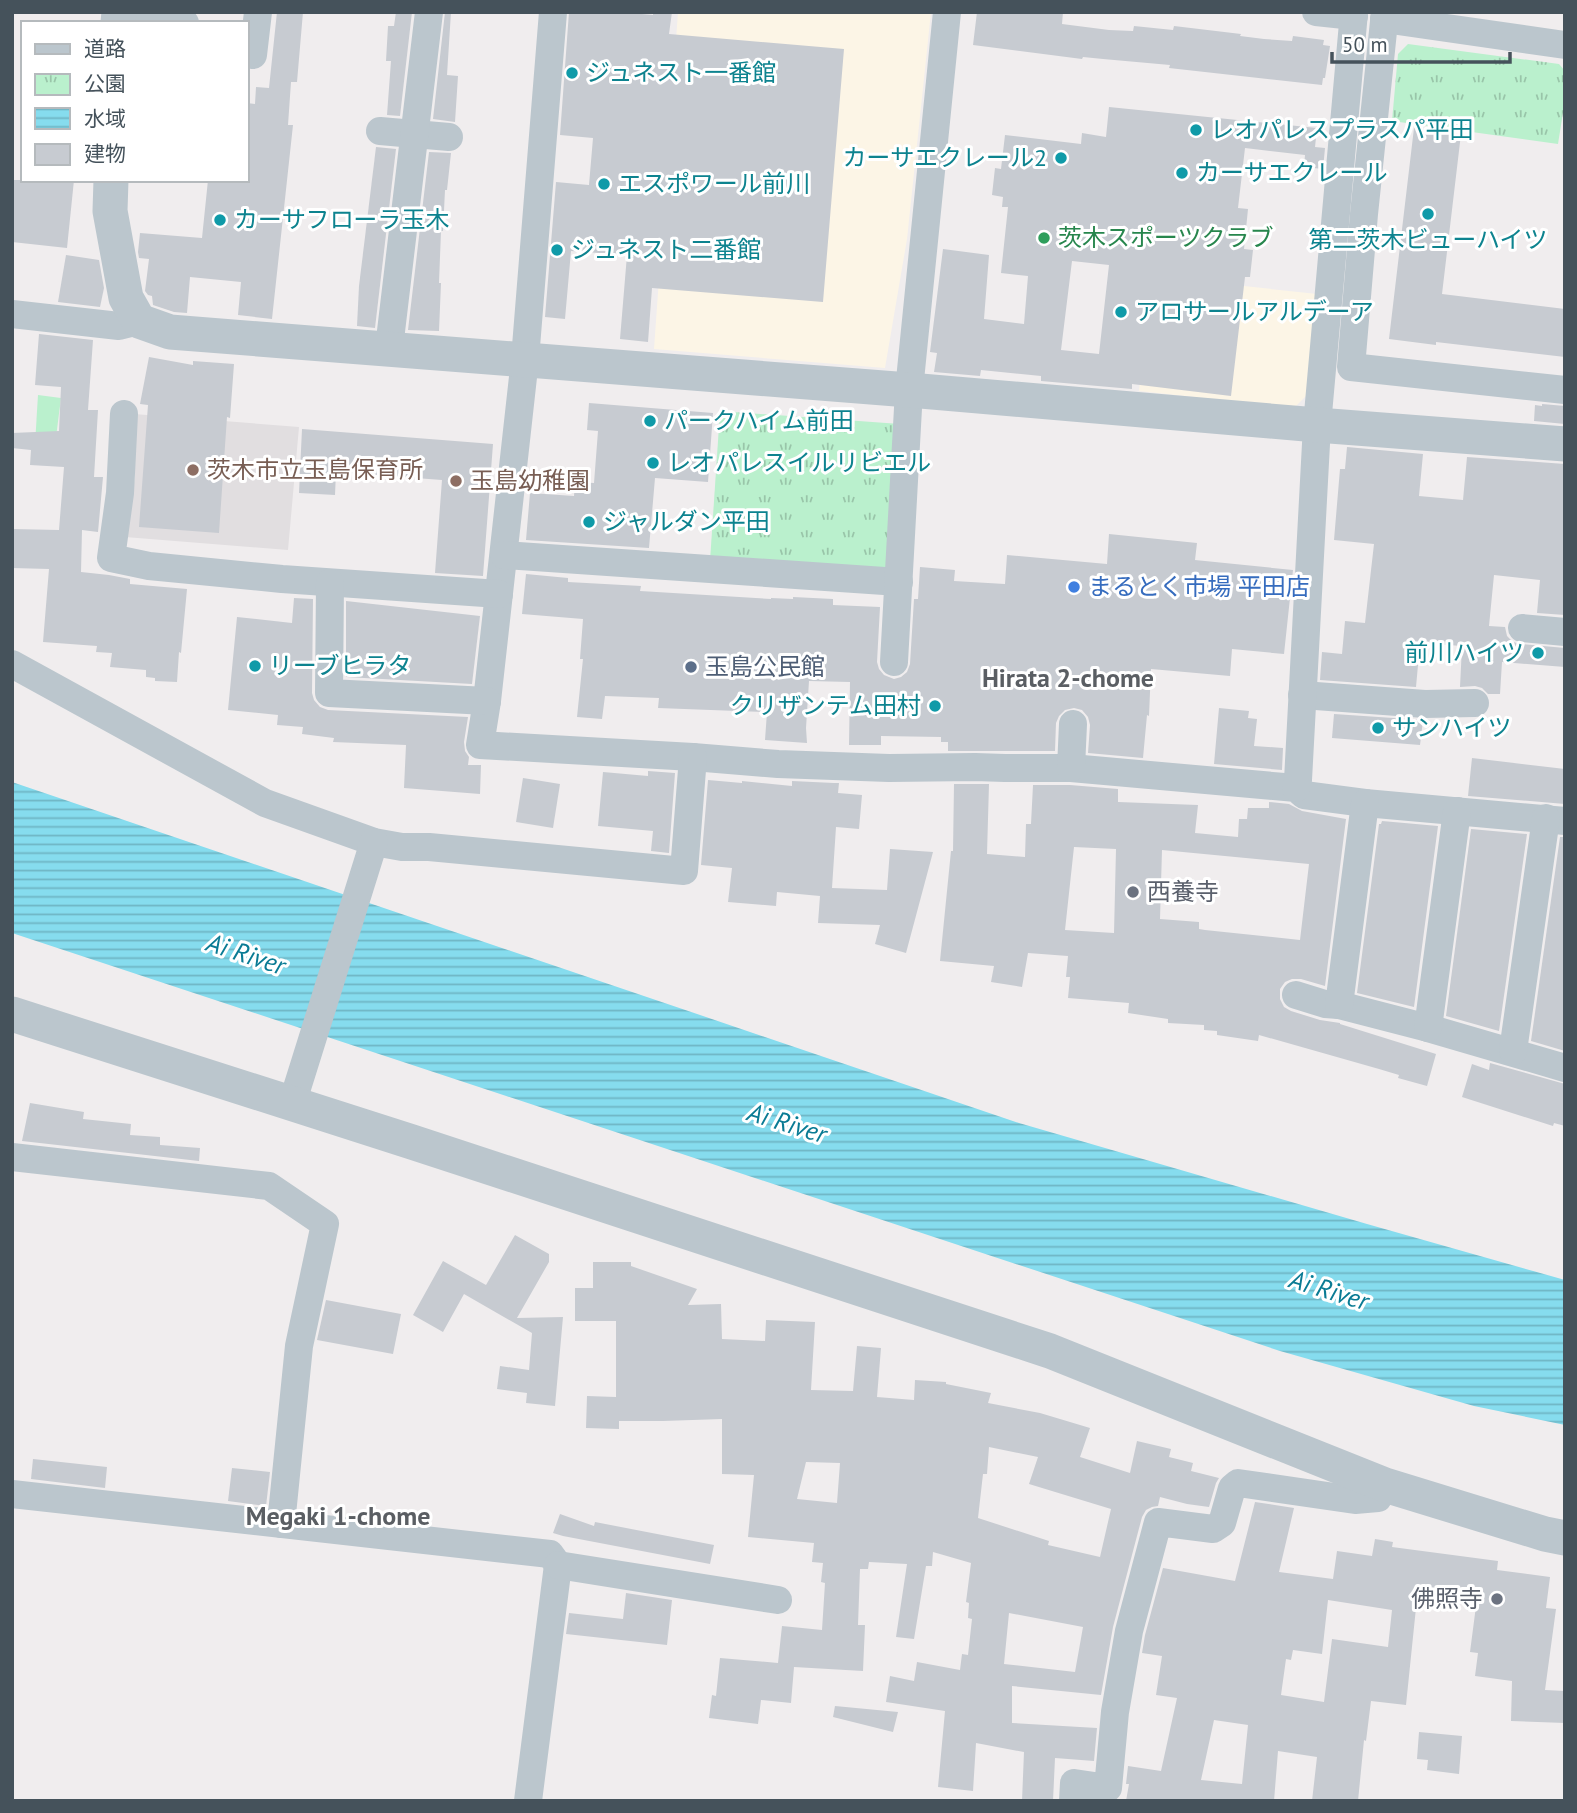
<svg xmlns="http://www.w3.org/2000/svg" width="1577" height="1813" font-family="'PT Sans','Noto Sans JP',sans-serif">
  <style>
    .commercial { fill: #fcf5e6 }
    .education { fill: #e1dee0 }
    .green { fill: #baf0cd }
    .park { fill: url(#park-tufts) }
    .water { fill: url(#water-rules) }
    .building { fill: #c7cbd1; fill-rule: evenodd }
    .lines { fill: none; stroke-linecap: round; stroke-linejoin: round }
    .minor { stroke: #bbc6cd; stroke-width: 28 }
    .tertiary { stroke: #bbc6cd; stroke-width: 35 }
    .culture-dot { fill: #0f9aa8; stroke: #fff; stroke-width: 2.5 }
    .leisure-dot { fill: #2e9e5b; stroke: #fff; stroke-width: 2.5 }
    .education-dot { fill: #8d6e63; stroke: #fff; stroke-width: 2.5 }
    .shop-dot { fill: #3f7fe0; stroke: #fff; stroke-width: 2.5 }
    .service-dot { fill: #5c6f8a; stroke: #fff; stroke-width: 2.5 }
    .worship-dot { fill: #6b7280; stroke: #fff; stroke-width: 2.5 }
    .labels { text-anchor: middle; stroke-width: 6; stroke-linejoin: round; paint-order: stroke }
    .culture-label { font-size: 24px; fill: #0d838f; stroke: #fff; text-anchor: start }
    .leisure-label { font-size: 24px; fill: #27864d; stroke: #fff; text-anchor: start }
    .education-label { font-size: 24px; fill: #785e54; stroke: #fff; text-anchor: start }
    .shop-label { font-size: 24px; fill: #366cbe; stroke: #fff; text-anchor: start }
    .service-label { font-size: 24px; fill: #4e5e75; stroke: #fff; text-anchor: start }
    .worship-label { font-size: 24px; fill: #5b616d; stroke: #fff; text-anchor: start }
    .neighbourhood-label { font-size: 26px; font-weight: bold; fill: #5a5e63; stroke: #fff }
    .water-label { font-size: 26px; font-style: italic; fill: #0a7b94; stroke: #fff }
  </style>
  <defs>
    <pattern id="park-tufts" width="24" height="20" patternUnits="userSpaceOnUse" patternTransform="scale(1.75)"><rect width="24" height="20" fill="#baf0cd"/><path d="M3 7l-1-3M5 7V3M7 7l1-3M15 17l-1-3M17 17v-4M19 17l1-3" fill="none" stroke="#99c5a9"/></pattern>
    <pattern id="water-rules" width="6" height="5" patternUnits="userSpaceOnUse" patternTransform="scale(1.75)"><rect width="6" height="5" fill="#86dcee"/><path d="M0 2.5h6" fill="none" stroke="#6fb5c4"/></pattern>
  </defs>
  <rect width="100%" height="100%" fill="#f0edee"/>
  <!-- commercial -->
  <g class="commercial">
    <path d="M678,12H931L907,239L885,368L654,349Z"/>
    <path d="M1151,276L1317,294L1307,395L1294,408L1139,391Z"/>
  </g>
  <!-- education -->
  <path class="education" d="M134,414L299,427L288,550L125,537L135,477Z"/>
  <!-- green -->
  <path class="green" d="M38,395L61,398L55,445L35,444Z"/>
  <!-- park -->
  <g class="park">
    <path d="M1408,44L1559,64L1565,71V100L1558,144L1392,121L1398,54Z"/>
    <path d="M720,411L900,424L891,563L881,572L710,561Z"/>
  </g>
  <!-- water -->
  <path class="water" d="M12,782L1019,1123L1367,1224L1565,1280V1425L1474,1406L1280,1351L12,933Z"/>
  <!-- building -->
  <g class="building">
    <path d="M277,12H303L297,82H291L288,125H293L272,319L238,315L241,282L190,277L187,313L174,312L153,305L152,296L148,295L145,291L149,259L139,258L138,252L140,233L202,238L208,180H247V103L255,104L256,87L269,88Z"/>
    <path d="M396,12H412L400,116L387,115L391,61H386L388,26H394Z"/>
    <path d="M445,12H451L447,75L458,76L455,122L433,119Z"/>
    <path d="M569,12H620L653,15V12H672L669,34L844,49L823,302L652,288L648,342L620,339L627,255L571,251L565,319L545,317L556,182L589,185L593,138L560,135Z"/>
    <path d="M977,12H1063L1062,24L1109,30L1133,31L1134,26L1173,30L1174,26L1241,34L1240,36L1264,39L1292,41L1293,36L1324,40L1323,45L1330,46L1325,78H1323L1322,85L1169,68L1170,65L1103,59L1083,57L1082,59L973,45Z"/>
    <path d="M1109,107L1317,128L1315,147L1325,148L1323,169L1304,167L1305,155L1245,148L1238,208L1248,209L1244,249L1253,250L1250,277H1245L1231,396L1132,384V389L1041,381V376L981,370L980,376L934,372L937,353L930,352L943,249L989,255L984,319L1024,324L1028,276L1001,273L1008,207H1002L1003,197L992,195L995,168L1001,169L1005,135L1081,144L1082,133L1106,137ZM1072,261L1109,265L1099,354L1061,350Z"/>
    <path d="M1414,128L1461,134L1442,294L1565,309V357L1436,342V345L1389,339Z"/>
    <path d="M376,147L396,149L375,328L357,326L359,286Z"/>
    <path d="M429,152L451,153L447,190H445L443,231H441L439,283H441L439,331L408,330Z"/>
    <path d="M12,180H74L67,248L12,242Z"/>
    <path d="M66,255L99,260L104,288L100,307L58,302Z"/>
    <path d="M39,334L93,340L88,410H98L94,477H103L98,532L82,530L81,572L109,575L130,579V584L187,589L181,653L179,652L177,682L155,681V678L146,677V670L110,667L112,653L96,652L97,646L43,642L49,569L12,568V529L59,530L64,467L30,465L31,450L12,448V433L59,431L61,387L35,385Z"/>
    <path d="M149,357L193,365V361L234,364L230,418L227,417L219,533L139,527L148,405L140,404Z"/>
    <path d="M589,403L713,413L708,482L655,478L649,548L526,540L530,493L574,496L575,482L594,483L598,431L587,430Z"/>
    <path d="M1542,404L1565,406V424L1534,421L1535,405L1542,406Z"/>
    <path d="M302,429L493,444L483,576L435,573L442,480L336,472L335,495L299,493Z"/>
    <path d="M1347,447L1423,454L1419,496L1463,500L1467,457L1565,464V615L1537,613L1540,580L1494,575L1489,626L1505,627L1507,636L1513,642L1520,644L1565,648V667L1502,662L1500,694H1488L1482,688L1475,686L1460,687L1462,646L1420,643L1416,687L1320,680L1322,652L1342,654L1345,621L1365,623L1374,544L1334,540L1340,469H1345Z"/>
    <path d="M1109,534L1197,543L1195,560L1293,570L1284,654L1232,649L1230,676L1151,669L1149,716L1147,715L1143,758L1088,753L1090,725L1088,717L1082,710L1074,708L1065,710L1059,716L1056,723L1055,751H948V742H941V737L881,736V745H849L850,682L809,681L806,728L807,743L765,740L767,712L658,708L659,698L605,696L602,719L577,717L583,659H580L583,619L522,614L526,574L568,578V582L641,586L640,591L771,599V598L793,599V597L833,599V605L880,607L877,662L879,669L884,675L894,679L901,677L907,672L910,664L914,599H918L920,567L955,570L954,581L1005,584L1007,555L1107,564Z"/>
    <path d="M294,598L313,599L312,693L314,700L320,707L328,710L468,717L464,742L465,751L469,757L468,765H481L480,794L404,788L406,745L333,742L334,738L302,734L303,727L277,725L278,715L228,710L237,617L292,623Z"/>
    <path d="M346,601L480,616L472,684L346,677Z"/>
    <path d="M1219,708L1249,711L1248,718L1257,719L1254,746L1283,748L1282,770L1214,764Z"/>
    <path d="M1334,714L1423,720L1420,745L1332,738Z"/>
    <path d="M1472,758L1565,769V804L1468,796Z"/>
    <path d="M648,771L675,773L669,853L651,851L653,831L598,826L603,772L648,776Z"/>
    <path d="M523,778L560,784L553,828L516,822Z"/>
    <path d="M708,780L742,783V781L792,786V781L834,783H839L838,793L862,795L859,829L836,827L832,888L887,890L890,849L933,852L906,953L875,944L880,925L818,923L820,896L777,892L776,906L728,902L732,868L701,865Z"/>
    <path d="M954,784H989L987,854L1025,857L1026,824H1031L1033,785H1070L1118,789V802L1198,805L1195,833L1238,837L1239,819H1247L1248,808H1269V802L1289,804L1302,811L1346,819L1325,986L1301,979H1292L1285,982L1280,989V999L1284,1007L1291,1011L1320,1020L1340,1023V1024L1436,1054L1427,1086L1398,1078L1399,1075L1379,1069L1259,1035L1258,1041L1217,1035V1031L1204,1030V1025L1168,1023V1019L1128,1013L1129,1003L1068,998L1070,977H1066L1068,956L1028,953L1022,987L991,982L994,966L940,961L951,851H953ZM1074,847L1116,849L1114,933L1065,930ZM1162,850L1309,864L1300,940L1205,930L1199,929V922L1160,919Z"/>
    <path d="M1382,821L1438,826L1414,1007L1357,993L1379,824H1381Z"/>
    <path d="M1471,829L1527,834L1499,1031L1446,1016Z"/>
    <path d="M1560,837H1565V1051L1531,1041Z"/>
    <path d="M1490,1063L1565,1084V1126L1554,1123L1553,1126L1462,1097L1472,1064L1489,1070Z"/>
    <path d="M30,1103L84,1112L83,1119L131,1124L130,1135L160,1137V1145L200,1148L199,1161L22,1141Z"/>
    <path d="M515,1235L549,1254V1262L517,1318L563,1317L555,1406L526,1403L527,1393L497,1389L500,1366L529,1370L532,1333L464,1294L443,1332L413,1315L443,1261L486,1285Z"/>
    <path d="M593,1262H631V1266L697,1289L688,1305L721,1304L722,1339L765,1341L766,1320L815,1322L811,1390L853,1391L857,1346L881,1348L877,1397L914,1400L915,1380L946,1382V1384L991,1393L988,1403L1040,1413L1090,1428L1080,1457L1130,1473L1137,1441L1171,1449L1169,1457L1193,1463L1191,1471L1219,1478L1216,1483L1209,1507L1187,1504L1160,1497L1158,1506L1152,1507L1146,1510L1142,1517L1113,1627L1101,1695L1012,1686V1723L1097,1728L1094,1761L1055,1758L1053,1801H1022L1024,1752L976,1743L973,1791L938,1787L945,1711L886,1702L890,1676L914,1681L917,1662L960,1670L962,1654L968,1655L972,1619L968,1618L969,1603L966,1602L971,1563L933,1552L932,1566H926L914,1639L896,1637L907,1564L869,1562L868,1569H860L858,1625H865L863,1671L794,1667L791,1703L761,1700L758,1724L709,1718L712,1695L716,1696L720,1658L778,1663L782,1626L822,1630L825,1583L821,1582L823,1563L812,1562L814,1543L748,1537L754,1475L722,1474V1419L663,1421H619V1429L586,1428L587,1396L616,1397V1321H575V1288H593ZM989,1447L1038,1457L1029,1484L1111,1509L1100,1557L1048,1545L1049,1541L978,1518L983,1474H987ZM806,1462L840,1463L837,1503L797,1499ZM1009,1613L1083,1627L1075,1672L1004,1664Z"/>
    <path d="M326,1300L401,1314L393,1354L317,1340Z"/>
    <path d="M33,1459L107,1467L105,1488L31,1479Z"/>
    <path d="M232,1468L270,1472L266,1506L228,1501Z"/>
    <path d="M1255,1502L1294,1508L1279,1572L1333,1579L1337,1551L1372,1556L1375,1539L1393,1542L1392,1547L1498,1561L1497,1570L1550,1577L1546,1608L1556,1609L1545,1690L1565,1691V1723L1511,1721L1512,1681L1475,1676L1478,1653L1470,1652L1476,1606L1417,1598L1406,1705L1371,1701L1366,1741L1364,1740L1358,1801H1312L1317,1757L1278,1751L1274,1801H1126L1129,1784H1126L1128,1766L1161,1771L1177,1698L1156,1695L1162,1656L1142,1653L1145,1635L1163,1568L1235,1581ZM1328,1600L1392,1610L1388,1647L1332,1639L1324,1702L1281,1695L1286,1659L1291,1660L1293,1650L1322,1654ZM1214,1720L1248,1725L1242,1784L1201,1780Z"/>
    <path d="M560,1514L594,1526L595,1522L714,1545L710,1564L563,1536L553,1533Z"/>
    <path d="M626,1593L672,1600L667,1645L566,1634L569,1613L623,1619Z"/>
    <path d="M835,1706L898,1712L893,1732L833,1717Z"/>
    <path d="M1419,1732L1462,1736L1459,1774L1427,1770L1428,1760L1417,1759Z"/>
  </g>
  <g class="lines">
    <!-- minor -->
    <g class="minor">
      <path d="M553,12L525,359L487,701L480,745L693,757L778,764L889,768L975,767L1005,768H1071L1296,788L1304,795L1365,803L1565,821"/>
      <path d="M1316,12L1354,16"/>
      <path d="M1385,12L1364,214L1351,367L1565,390"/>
      <path d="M118,17L185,23"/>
      <path d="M1384,19L1565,45"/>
      <path d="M253,55L258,12"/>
      <path d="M380,131L449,137"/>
      <path d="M12,314L119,326L139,321"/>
      <path d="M389,348L429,12"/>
      <path d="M124,414L120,493L111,558L149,566L282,579L499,594"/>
      <path d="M504,555L899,582"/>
      <path d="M330,583L329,693L487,701"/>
      <path d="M1522,628L1565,632"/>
      <path d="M894,662L909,390L947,12"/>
      <path d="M12,664L265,803L374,842L402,847H429L684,871L693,757"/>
      <path d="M1302,695L1425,704L1475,703"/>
      <path d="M1071,768L1073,724"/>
      <path d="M1296,788L1298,780L1317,425L1354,12"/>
      <path d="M1296,995L1325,1004L1339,1005L1428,1028L1565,1068"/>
      <path d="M1339,1005L1365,803"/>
      <path d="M1428,1028L1457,811"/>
      <path d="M1513,1051L1546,818"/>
      <path d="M292,1104L374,842"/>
      <path d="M12,1157L269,1186L325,1224L299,1346L281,1524"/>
      <path d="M12,1494L550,1554L558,1565L528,1801"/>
      <path d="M558,1565L778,1600"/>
      <path d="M1073,1801L1074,1783L1108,1788L1115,1712L1129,1631L1158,1522L1213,1529L1222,1523L1232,1488L1238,1483L1355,1500L1378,1498L1385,1485"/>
    </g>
    <!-- tertiary -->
    <g class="tertiary">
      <path d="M118,23L119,12"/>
      <path d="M111,180L110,211L126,298L139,321L170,332L909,390L1317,425L1565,444"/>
      <path d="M12,1014L412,1142L1050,1351L1385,1485L1545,1534L1565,1538"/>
    </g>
  </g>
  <!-- markers -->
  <g class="culture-dot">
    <circle cx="572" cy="73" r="7"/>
    <circle cx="1196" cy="130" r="7"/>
    <circle cx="1061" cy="158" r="7"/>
    <circle cx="1182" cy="173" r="7"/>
    <circle cx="604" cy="184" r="7"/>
    <circle cx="1428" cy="214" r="7"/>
    <circle cx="220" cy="220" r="7"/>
    <circle cx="557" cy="250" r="7"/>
    <circle cx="1121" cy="312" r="7"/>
    <circle cx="650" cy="421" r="7"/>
    <circle cx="653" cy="463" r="7"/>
    <circle cx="589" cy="522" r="7"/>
    <circle cx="1538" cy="653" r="7"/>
    <circle cx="255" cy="666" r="7"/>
    <circle cx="935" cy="706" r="7"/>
    <circle cx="1378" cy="728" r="7"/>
  </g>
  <circle class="leisure-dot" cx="1044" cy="238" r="7"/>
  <g class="education-dot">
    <circle cx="193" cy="470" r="7"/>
    <circle cx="456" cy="481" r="7"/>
  </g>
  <circle class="shop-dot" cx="1074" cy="587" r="7"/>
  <circle class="service-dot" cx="691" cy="667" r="7"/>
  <g class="worship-dot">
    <circle cx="1133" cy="892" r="7"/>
    <circle cx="1497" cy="1599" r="7"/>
  </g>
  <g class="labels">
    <!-- culture labels -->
    <g class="culture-label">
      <text x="586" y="81">ジュネスト一番館</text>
      <text x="1210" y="138">レオパレスプラスパ平田</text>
      <text x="1047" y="166" text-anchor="end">カーサエクレール2</text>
      <text x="1196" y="181">カーサエクレール</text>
      <text x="618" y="192">エスポワール前川</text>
      <text x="234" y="228">カーサフローラ玉木</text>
      <text x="1428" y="248" text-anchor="middle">第二茨木ビューハイツ</text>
      <text x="571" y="258">ジュネスト二番館</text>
      <text x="1135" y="320">アロサールアルデーア</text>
      <text x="664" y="429">パークハイム前田</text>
      <text x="667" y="471">レオパレスイルリビエル</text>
      <text x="603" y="530">ジャルダン平田</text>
      <text x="1524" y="661" text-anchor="end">前川ハイツ</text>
      <text x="269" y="674">リーブヒラタ</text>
      <text x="921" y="714" text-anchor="end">クリザンテム田村</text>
      <text x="1392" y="736">サンハイツ</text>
    </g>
    <!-- leisure labels -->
    <g class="leisure-label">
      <text x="1058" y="246">茨木スポーツクラブ</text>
    </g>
    <!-- education labels -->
    <g class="education-label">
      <text x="207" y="478">茨木市立玉島保育所</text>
      <text x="470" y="489">玉島幼稚園</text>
    </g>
    <!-- shop labels -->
    <g class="shop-label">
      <text x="1088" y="595">まるとく市場 平田店</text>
    </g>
    <!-- service labels -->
    <g class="service-label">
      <text x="705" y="675">玉島公民館</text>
    </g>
    <!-- worship labels -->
    <g class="worship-label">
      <text x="1147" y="900">西養寺</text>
      <text x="1483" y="1607" text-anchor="end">佛照寺</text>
    </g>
    <!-- neighbourhood labels -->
    <g class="neighbourhood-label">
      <text x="1068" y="687">Hirata 2-chome</text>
      <text x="338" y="1525">Megaki 1-chome</text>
    </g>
    <!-- water labels -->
    <g class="water-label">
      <text transform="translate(246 954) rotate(18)" y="9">Ai River</text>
      <text transform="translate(787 1123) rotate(17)" y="9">Ai River</text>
      <text transform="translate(1329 1290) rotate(17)" y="9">Ai River</text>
    </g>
  </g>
  <!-- border -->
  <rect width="1577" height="1813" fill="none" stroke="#45525b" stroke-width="28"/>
  <!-- legend -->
  <rect x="21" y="21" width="228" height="161" fill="#ffffff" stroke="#b5babd" stroke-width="2"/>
  <rect x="35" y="44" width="35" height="10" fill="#bbc6cd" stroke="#b5babd" stroke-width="2"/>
  <text x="84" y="56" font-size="21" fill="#45525b">道路</text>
  <rect x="35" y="74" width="35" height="21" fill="url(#park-tufts)" stroke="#b5babd" stroke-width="2"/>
  <text x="84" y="91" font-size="21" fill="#45525b">公園</text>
  <rect x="35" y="108" width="35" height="21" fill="url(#water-rules)" stroke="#b5babd" stroke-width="2"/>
  <text x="84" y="126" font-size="21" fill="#45525b">水域</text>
  <rect x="35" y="144" width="35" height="21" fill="#c7cbd1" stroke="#b5babd" stroke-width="2"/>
  <text x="84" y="161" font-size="21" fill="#45525b">建物</text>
  <!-- scale -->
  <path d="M1332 52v10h178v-10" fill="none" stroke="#45525b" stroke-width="3.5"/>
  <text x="1342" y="52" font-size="21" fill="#45525b" stroke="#ffffff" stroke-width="5" paint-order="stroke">50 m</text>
</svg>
